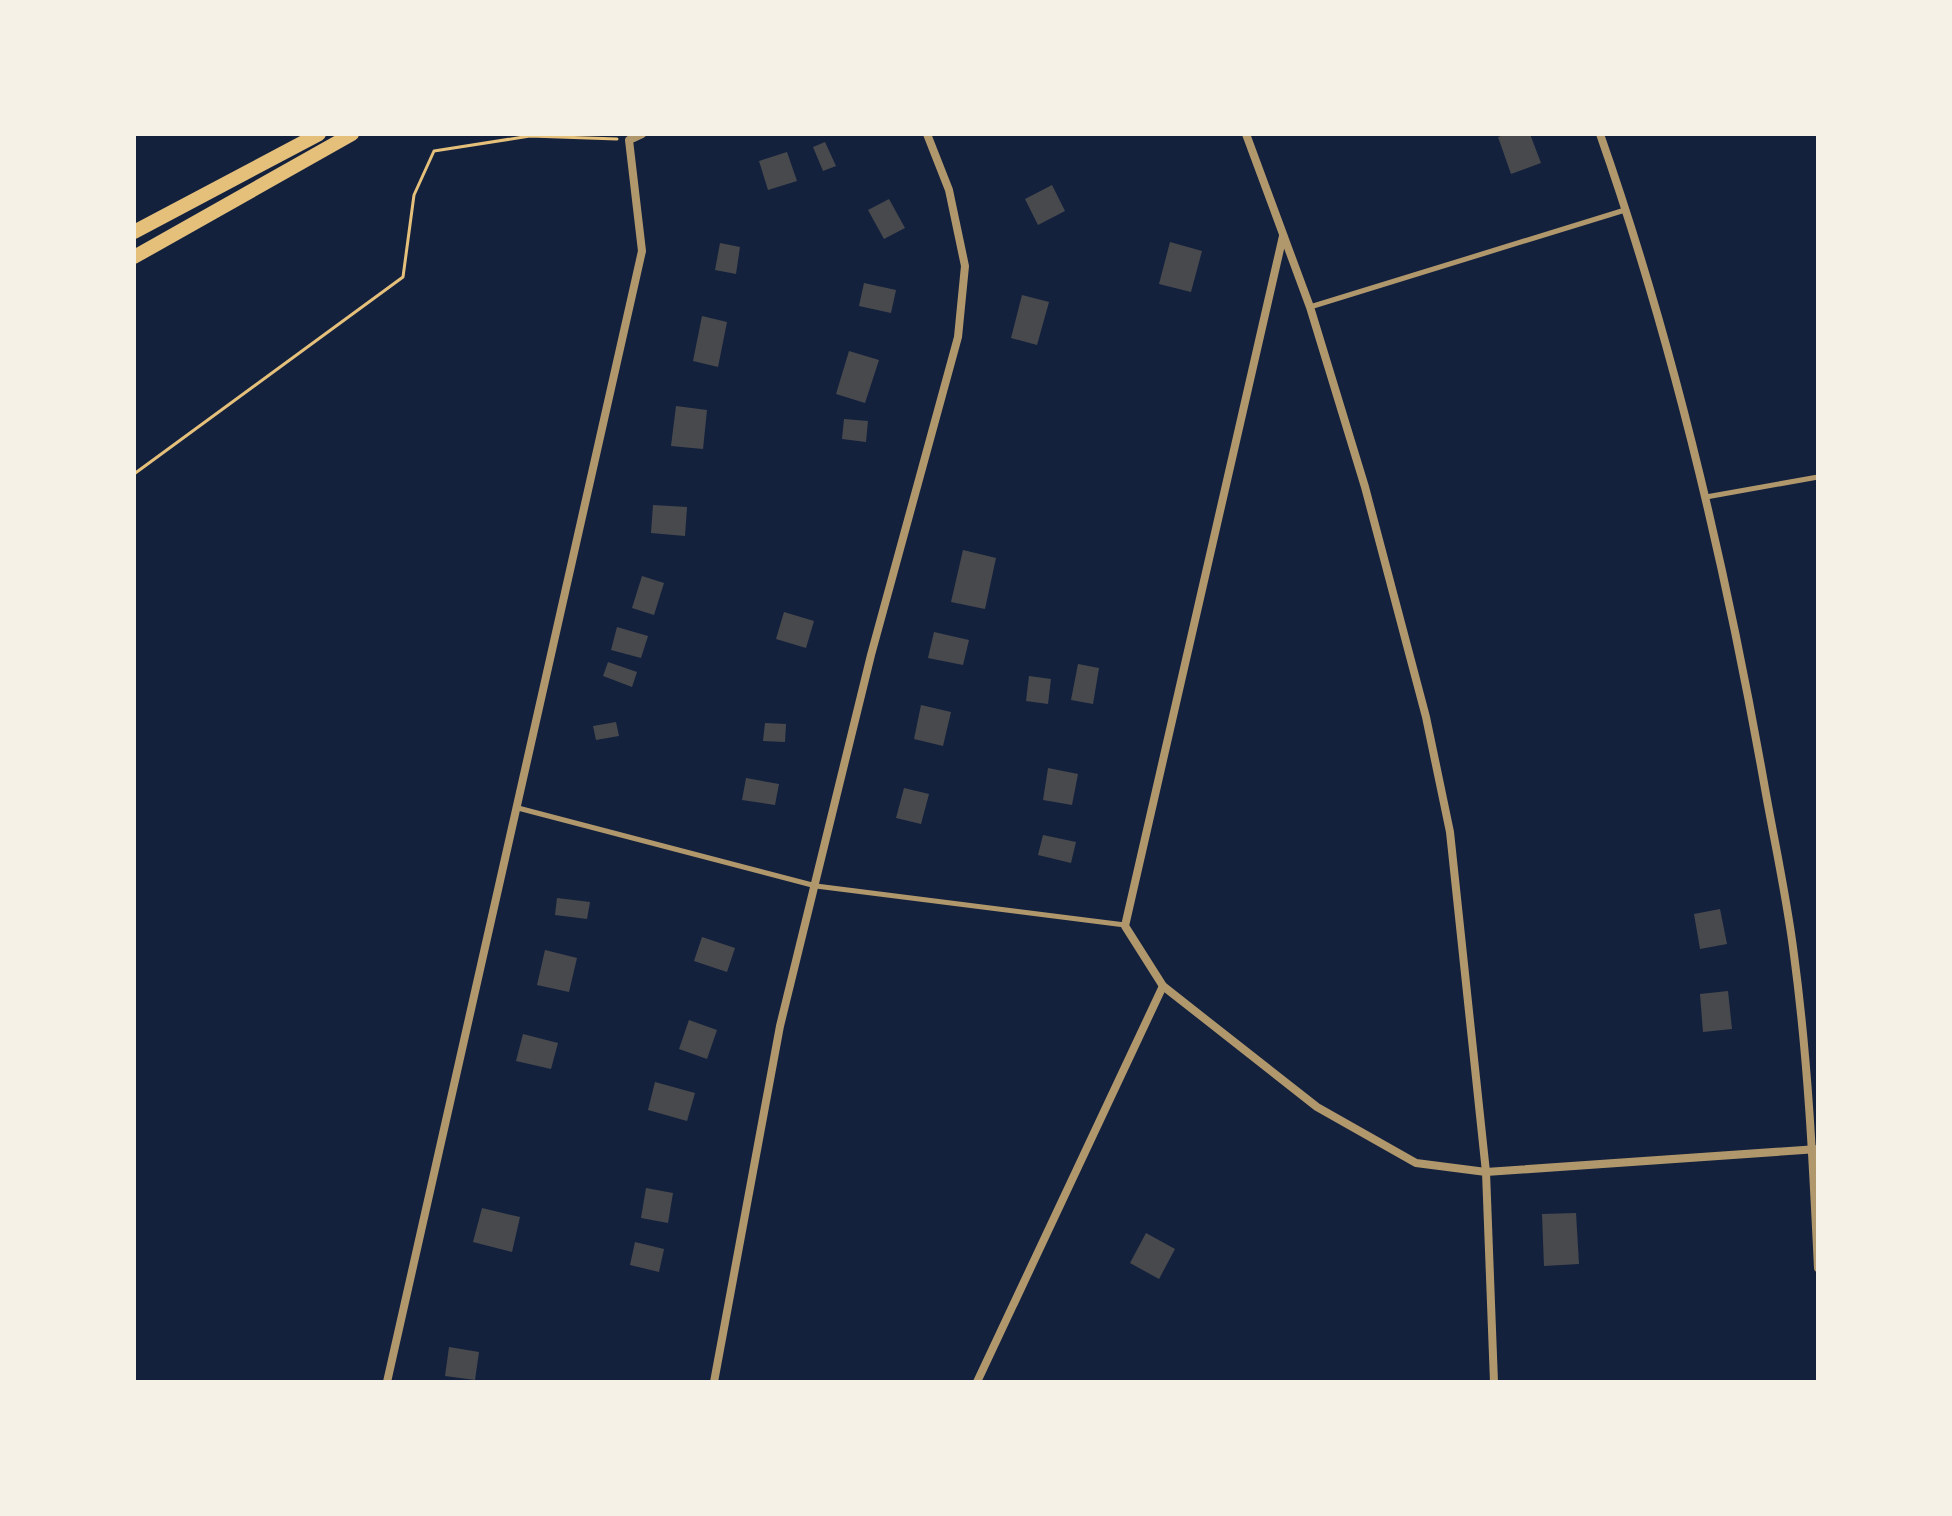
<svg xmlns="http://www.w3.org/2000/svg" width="1952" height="1516" font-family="Helvetica,sans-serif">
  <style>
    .building { fill: #48494c }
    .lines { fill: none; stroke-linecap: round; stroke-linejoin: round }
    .path { stroke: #e5c07b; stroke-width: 3 }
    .service { stroke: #b1986c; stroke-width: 5 }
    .minor { stroke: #b1986c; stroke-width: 8 }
    .primary { stroke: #e5c07b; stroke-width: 14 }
  </style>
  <rect width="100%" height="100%" fill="#14213d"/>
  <!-- building -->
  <g class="building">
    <path d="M1507,134H1530L1541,163L1511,174L1498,137Z"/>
    <path d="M825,142L836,166L823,171L813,147Z"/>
    <path d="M787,152L797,181L768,190L759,161Z"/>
    <path d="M1052,185L1065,211L1038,225L1025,199Z"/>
    <path d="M889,199L905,228L884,239L868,210Z"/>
    <path d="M1170,242L1202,251L1191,292L1159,284Z"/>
    <path d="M720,243L740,247L736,274L715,270Z"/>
    <path d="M864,283L896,290L891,313L859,306Z"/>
    <path d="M1022,295L1049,302L1037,345L1011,338Z"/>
    <path d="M702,316L727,322L718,367L693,361Z"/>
    <path d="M849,351L879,360L865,403L836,394Z"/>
    <path d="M676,406L707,410L703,449L671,446Z"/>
    <path d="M844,419L868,421L866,442L842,439Z"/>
    <path d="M653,505L687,507L685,536L651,533Z"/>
    <path d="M963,550L996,558L985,609L951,602Z"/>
    <path d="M642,576L664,583L654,615L632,608Z"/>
    <path d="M784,612L814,621L806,648L776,639Z"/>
    <path d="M617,627L648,636L641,658L611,650Z"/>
    <path d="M934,632L969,640L963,665L928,658Z"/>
    <path d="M608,662L637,672L632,687L603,676Z"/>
    <path d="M1078,664L1099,668L1093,704L1071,700Z"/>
    <path d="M1029,676L1051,679L1048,704L1026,701Z"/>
    <path d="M921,705L951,712L943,746L914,739Z"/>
    <path d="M616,722L619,736L596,740L593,726Z"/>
    <path d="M765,723L786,724L785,742L763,741Z"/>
    <path d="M1048,768L1078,774L1072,805L1043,800Z"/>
    <path d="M746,778L779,784L775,805L742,800Z"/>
    <path d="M904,788L929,794L921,824L896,818Z"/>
    <path d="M1043,835L1076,842L1071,863L1038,855Z"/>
    <path d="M557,898L590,902L587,919L555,915Z"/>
    <path d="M1720,909L1727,944L1700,949L1694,914Z"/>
    <path d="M702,937L735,948L727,972L694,961Z"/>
    <path d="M545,950L577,958L569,992L537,985Z"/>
    <path d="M1728,991L1732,1029L1703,1032L1700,994Z"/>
    <path d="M689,1020L717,1030L707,1059L679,1049Z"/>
    <path d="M523,1034L558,1043L551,1069L516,1061Z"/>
    <path d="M655,1082L695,1093L687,1121L648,1110Z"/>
    <path d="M646,1188L673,1193L668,1223L641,1218Z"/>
    <path d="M482,1208L520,1217L512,1252L473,1242Z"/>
    <path d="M1576,1213L1579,1264L1544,1266L1542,1214Z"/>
    <path d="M1146,1233L1175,1249L1159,1279L1130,1263Z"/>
    <path d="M635,1242L664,1249L659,1272L630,1265Z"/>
    <path d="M449,1347L479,1352L475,1380L445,1376Z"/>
  </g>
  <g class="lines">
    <!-- path -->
    <path class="path" d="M134,474L403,277L414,195L434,151L530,136L617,139"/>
    <!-- service -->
    <g class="service">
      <path d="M1310,307L1625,210"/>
      <path d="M1706,497L1818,477"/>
      <path d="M518,808L816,886L1125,925"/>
    </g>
    <!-- minor -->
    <g class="minor">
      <path d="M1246,134L1310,307L1365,487L1426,717L1450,832L1486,1172L1494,1382"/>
      <path d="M1600,134C1674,345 1725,563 1764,783C1774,840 1787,898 1794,955C1808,1059 1813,1164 1818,1268"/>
      <path d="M1283,236L1125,926L1163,986L1317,1107L1416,1163L1486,1172L1818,1149"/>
      <path d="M387,1382L642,251L629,140L642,134"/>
      <path d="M714,1382L780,1026L871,655L958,337L965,266L949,190L927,134"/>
      <path d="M977,1382L1163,986"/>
    </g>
    <!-- primary -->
    <g class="primary">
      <path d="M134,232L319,134"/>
      <path d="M134,257L352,134"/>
    </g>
  </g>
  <!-- border -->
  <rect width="1952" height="1516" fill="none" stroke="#f6f1e7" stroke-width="272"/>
</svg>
